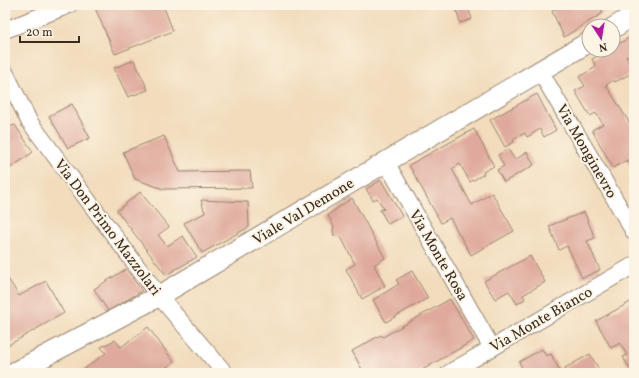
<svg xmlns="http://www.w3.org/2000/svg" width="639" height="378" font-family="Vollkorn,serif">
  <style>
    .building { fill: #dfaa9d }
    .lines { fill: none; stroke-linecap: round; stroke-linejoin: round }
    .minor-casing { stroke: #96836d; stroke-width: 18 }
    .tertiary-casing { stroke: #96836d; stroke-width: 22 }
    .minor { stroke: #fff; stroke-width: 16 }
    .tertiary { stroke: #fff; stroke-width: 20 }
    .labels { text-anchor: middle; stroke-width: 4; stroke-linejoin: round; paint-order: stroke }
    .street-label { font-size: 15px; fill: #3b2a1e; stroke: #fcf5e5 }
  </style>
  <rect width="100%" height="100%" fill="#fcf5e5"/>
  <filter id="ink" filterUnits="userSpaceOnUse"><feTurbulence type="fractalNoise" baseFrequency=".025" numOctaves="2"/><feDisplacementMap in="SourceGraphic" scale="8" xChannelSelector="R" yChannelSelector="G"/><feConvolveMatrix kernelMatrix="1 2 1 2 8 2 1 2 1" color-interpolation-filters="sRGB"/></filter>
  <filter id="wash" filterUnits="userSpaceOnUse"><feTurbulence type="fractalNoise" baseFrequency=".012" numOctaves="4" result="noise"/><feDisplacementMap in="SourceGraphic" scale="16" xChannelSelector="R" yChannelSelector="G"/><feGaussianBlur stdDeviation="0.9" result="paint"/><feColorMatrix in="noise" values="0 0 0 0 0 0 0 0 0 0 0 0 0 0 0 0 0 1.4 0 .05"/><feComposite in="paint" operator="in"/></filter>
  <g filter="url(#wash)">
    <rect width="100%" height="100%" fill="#f2dcbc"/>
    <g id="blocks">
      <!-- building -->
      <g class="building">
        <path d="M103,5H163L173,31L115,54L95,8Z"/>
        <path d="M455,5H467L472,19L460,23Z"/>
        <path d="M562,5H599L603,13L564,37L552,11Z"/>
        <path d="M634,35V52L626,57L634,72L615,82L614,80L606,85L634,130V172L627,160L613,168L592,130L603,124L596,113L590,116L575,91L585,86L579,77L596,67L592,59L608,50H613V47Z"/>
        <path d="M134,60L148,90L128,97L114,68Z"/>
        <path d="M537,94L556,130L544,137L540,129L527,137L525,133L513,139L514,142L505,147L490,120Z"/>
        <path d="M72,104L90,138L68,148L49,116Z"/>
        <path d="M15,125L33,152L5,172V128Z"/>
        <path d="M474,129L494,166L483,172L484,174L470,182L460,164L452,169L472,205L492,193L514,231L471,255L450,218L441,223L409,165Z"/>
        <path d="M164,136L180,172L250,171L252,188L163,189L135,179L123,152Z"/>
        <path d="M508,149L515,160L527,152L534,165L504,182L497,170L504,166L498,155Z"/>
        <path d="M381,180L402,216L388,224L380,210L384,209L377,198L373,200L366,189Z"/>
        <path d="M140,192L169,227L158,235L167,246L183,236L197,257L166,275L117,211Z"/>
        <path d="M352,198L385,258L374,265L385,286L362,299L346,269L355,264L341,237L334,236L333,230L334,227L328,215Z"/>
        <path d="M201,200L248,202L249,227L202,253L184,223L205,213Z"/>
        <path d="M584,212L595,238L587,241L600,270L582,278L567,246L559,250L549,226Z"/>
        <path d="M530,256L545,282L523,295L525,299L517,304L509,291L495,299L484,281Z"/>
        <path d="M126,269L142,291L108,311L94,289Z"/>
        <path d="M412,271L428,298L386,322L373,300L399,284L396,280Z"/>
        <path d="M5,274L19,296L46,281L64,313L5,347Z"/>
        <path d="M450,299L474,340L417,373H364L352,351L381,335L383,337Z"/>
        <path d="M634,300V367L630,369L623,357L627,355L620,343L611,348L596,321Z"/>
        <path d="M148,327L174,362L159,373H79L106,353L101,347L115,340L121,347Z"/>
        <path d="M542,349L546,356L551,354L560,371L556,373H525L519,362Z"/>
        <path d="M590,354L601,373H567L565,368Z"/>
      </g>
    </g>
  </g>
  <g filter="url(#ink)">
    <use href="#blocks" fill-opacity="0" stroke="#96836d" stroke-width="1"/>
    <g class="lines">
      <!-- minor casing -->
      <g class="minor-casing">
        <g id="minor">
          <path d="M5,30L69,5"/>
          <path d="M540,71L634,232"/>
          <path d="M5,72L29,121L159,296L225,373"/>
          <path d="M386,162L492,348"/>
          <path d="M449,373L634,265"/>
        </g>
      </g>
      <!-- tertiary casing -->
      <g class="tertiary-casing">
        <g id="tertiary">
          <path d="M613,28L634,15"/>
          <path d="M13,373L159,296L589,42"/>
        </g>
      </g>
      <!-- minor -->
      <use href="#minor" class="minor"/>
      <!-- tertiary -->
      <use href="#tertiary" class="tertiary"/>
    </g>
  </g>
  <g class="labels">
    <!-- street labels -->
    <g class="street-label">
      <text transform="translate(587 151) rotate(60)" y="5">Via Monginevro</text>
      <text transform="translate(303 211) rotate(-31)" y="5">Viale Val Demone</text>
      <text transform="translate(108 227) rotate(53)" y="5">Via Don Primo Mazzolari</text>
      <text transform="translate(439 255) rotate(60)" y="5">Via Monte Rosa</text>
      <text transform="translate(541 319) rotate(-30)" y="5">Via Monte Bianco</text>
    </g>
  </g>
  <!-- margin -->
  <rect width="639" height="378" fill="none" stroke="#fcf5e5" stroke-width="20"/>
  <!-- north arrow -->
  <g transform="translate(601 38) rotate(168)"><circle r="19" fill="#fcf5e5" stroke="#afa495"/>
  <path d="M0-3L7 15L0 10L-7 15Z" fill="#b5179e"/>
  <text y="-6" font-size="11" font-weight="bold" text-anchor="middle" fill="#3b2a1e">N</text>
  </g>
  <!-- scale -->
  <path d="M20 36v6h59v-6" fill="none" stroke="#3b2a1e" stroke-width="2"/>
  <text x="26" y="36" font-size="12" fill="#3b2a1e" stroke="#fcf5e5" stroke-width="3" paint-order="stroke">20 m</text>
</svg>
